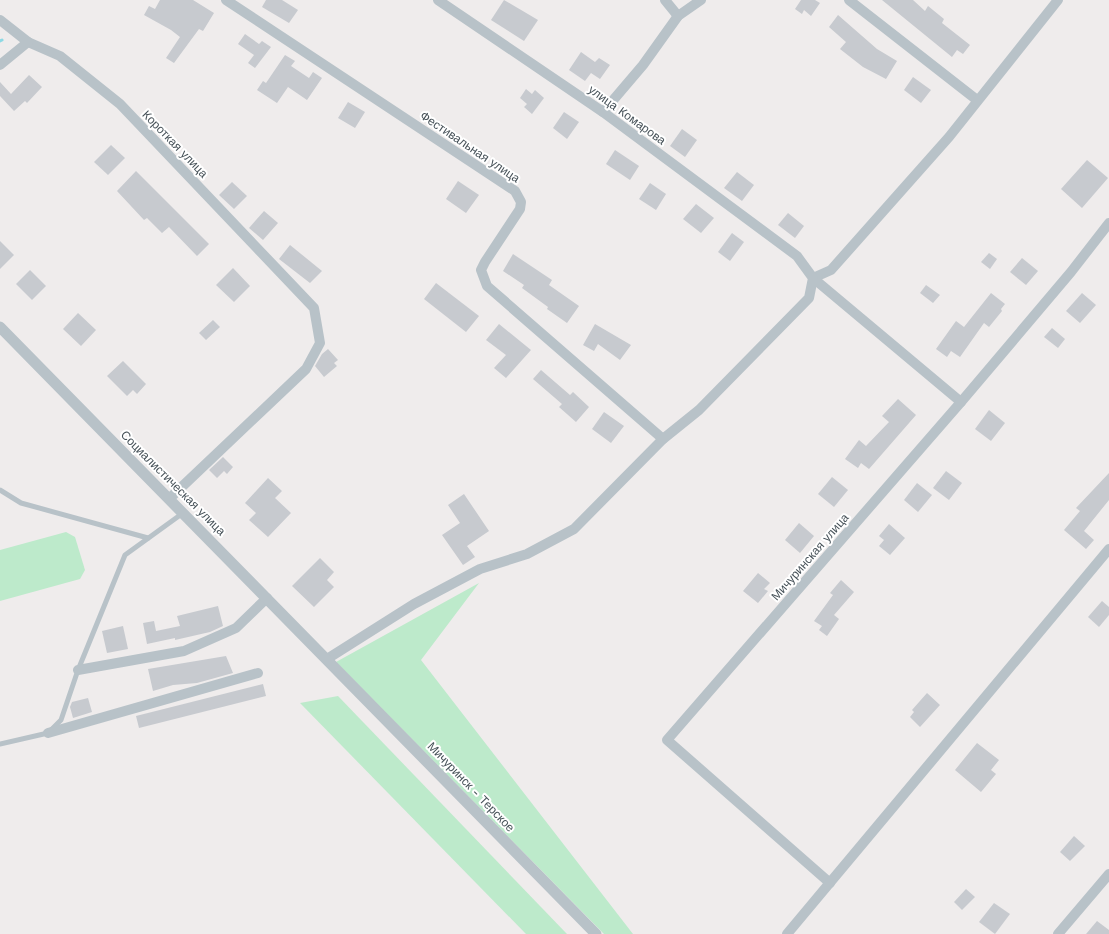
<svg xmlns="http://www.w3.org/2000/svg" width="1109" height="934" font-family="'Work Sans',sans-serif">
  <style>
    .green { fill: #bdeacb }
    .lines { fill: none; stroke-linecap: round; stroke-linejoin: round }
    .stream { stroke: #8dd9e4; stroke-width: 3 }
    .building { fill: #c7cacf }
    .service { stroke: #b8c2c8; stroke-width: 5 }
    .minor { stroke: #b8c2c8; stroke-width: 10 }
    .tertiary { stroke: #b8c2c8; stroke-width: 11 }
    .labels { text-anchor: middle; stroke-width: 4; stroke-linejoin: round; paint-order: stroke }
    .street-label { font-size: 12px; fill: #465158; stroke: #fff }
  </style>
  <rect width="100%" height="100%" fill="#efecec"/>
  <!-- green -->
  <g class="green">
    <path d="M66,532L75,537L85,570L80,579L0,601V550Z"/>
    <path d="M479,583L421,660L633,934H604L336,662Z"/>
    <path d="M338,696L567,934H526L300,703Z"/>
  </g>
  <g class="lines">
    <!-- stream -->
    <path class="stream" d="M0,41L2,40"/>
  </g>
  <!-- building -->
  <g class="building">
    <path d="M160,0H193L214,13L203,31L199,29L174,63L166,58L180,37L171,30L144,15L149,6L155,9Z"/>
    <path d="M266,0H282L298,10L289,23L262,7Z"/>
    <path d="M504,0L538,20L524,41L491,20Z"/>
    <path d="M801,0H815L820,3L811,16L804,10L802,14L795,9Z"/>
    <path d="M882,0H913L925,11L928,6L944,19L942,23L970,45L963,54L957,50L952,57Z"/>
    <path d="M838,15L877,49L897,61L886,79L863,67L840,49L846,42L829,27Z"/>
    <path d="M245,34L259,44L262,41L271,47L255,68L248,63L254,55L238,44Z"/>
    <path d="M581,52L595,62L599,58L610,65L600,79L591,73L585,81L569,70Z"/>
    <path d="M285,55L295,61L291,66L309,78L313,72L322,78L307,100L288,87L277,103L257,90L263,81L266,83Z"/>
    <path d="M29,75L42,87L27,103L25,101L14,111L0,96V82L11,94Z"/>
    <path d="M913,77L931,90L921,103L904,90Z"/>
    <path d="M526,89L532,94L535,90L544,98L532,114L524,107L527,104L520,98Z"/>
    <path d="M348,102L365,112L355,128L338,118Z"/>
    <path d="M564,112L579,122L567,139L553,128Z"/>
    <path d="M682,129L697,140L685,157L670,146Z"/>
    <path d="M111,145L125,158L108,175L94,162Z"/>
    <path d="M615,150L639,166L630,180L606,164Z"/>
    <path d="M1087,160L1108,178L1082,208L1061,189Z"/>
    <path d="M136,171L209,244L197,256L169,227L162,233L147,218L144,220L117,191Z"/>
    <path d="M737,172L754,185L742,201L724,188Z"/>
    <path d="M458,181L479,195L466,213L446,199Z"/>
    <path d="M232,182L247,196L234,209L219,195Z"/>
    <path d="M650,183L666,194L656,210L639,199Z"/>
    <path d="M696,204L714,218L701,233L683,219Z"/>
    <path d="M264,211L278,223L263,240L249,228Z"/>
    <path d="M788,213L804,226L795,238L778,225Z"/>
    <path d="M732,233L744,242L730,261L718,252Z"/>
    <path d="M0,241L14,255L0,269Z"/>
    <path d="M290,245L322,271L310,283L279,259Z"/>
    <path d="M989,253L997,259L990,269L981,262Z"/>
    <path d="M513,254L552,280L549,285L579,306L567,323L547,309L548,307L522,288L524,285L503,271Z"/>
    <path d="M1022,258L1038,271L1026,285L1010,272Z"/>
    <path d="M233,268L250,286L234,302L216,285Z"/>
    <path d="M30,270L46,286L32,300L16,284Z"/>
    <path d="M436,283L479,316L466,332L424,299Z"/>
    <path d="M926,285L940,295L933,303L920,293Z"/>
    <path d="M991,293L1005,304L1001,309L1002,311L989,327L984,323L960,357L951,351L947,357L936,349L956,321L964,327Z"/>
    <path d="M1082,293L1096,305L1080,323L1066,311Z"/>
    <path d="M78,313L96,330L81,346L63,329Z"/>
    <path d="M213,320L220,327L206,340L199,333Z"/>
    <path d="M499,324L531,350L506,378L494,368L506,355L486,340Z"/>
    <path d="M595,324L631,345L620,360L598,344L594,351L583,345Z"/>
    <path d="M1052,328L1065,339L1058,348L1044,337Z"/>
    <path d="M328,349L338,360L334,363L337,366L324,377L315,366L322,354Z"/>
    <path d="M123,361L146,384L137,394L133,390L127,396L107,376Z"/>
    <path d="M541,370L570,395L573,392L589,407L576,422L559,407L562,404L533,379Z"/>
    <path d="M898,399L916,415L869,469L861,463L858,468L845,459L859,440L866,446L889,422L882,416Z"/>
    <path d="M989,410L1005,423L991,441L975,429Z"/>
    <path d="M604,412L624,426L611,443L592,429Z"/>
    <path d="M223,457L233,467L227,474L224,471L217,478L209,470Z"/>
    <path d="M946,471L962,483L949,500L933,488Z"/>
    <path d="M1109,473V500L1084,531L1094,540L1086,549L1064,530L1080,511L1076,508Z"/>
    <path d="M832,477L848,490L834,507L818,494Z"/>
    <path d="M268,478L282,491L275,498L291,513L268,537L249,520L256,513L245,503Z"/>
    <path d="M917,483L932,495L918,512L904,500Z"/>
    <path d="M464,494L489,531L467,546L475,557L463,565L442,535L460,523L448,505Z"/>
    <path d="M799,523L814,536L800,553L785,540Z"/>
    <path d="M889,524L905,538L890,555L879,546L884,540L879,536Z"/>
    <path d="M320,558L334,572L327,580L334,587L314,607L292,586Z"/>
    <path d="M758,573L770,583L764,589L768,591L758,603L743,591Z"/>
    <path d="M841,580L854,592L834,615L839,619L827,636L819,630L822,626L814,621L833,595L830,593Z"/>
    <path d="M1102,601L1109,607V615L1099,627L1088,617Z"/>
    <path d="M218,606L223,626L210,632L175,640V638L147,644L143,623L154,621L156,631L180,626L177,616Z"/>
    <path d="M123,626L128,649L107,653L102,631Z"/>
    <path d="M226,656L233,673L197,683L173,685L153,691L148,669Z"/>
    <path d="M263,684L266,696L139,728L136,716Z"/>
    <path d="M927,693L940,705L920,727L910,717L914,712L912,710Z"/>
    <path d="M88,698L92,712L73,718L70,707L72,702Z"/>
    <path d="M977,743L999,760L991,770L996,774L981,792L955,770Z"/>
    <path d="M1074,836L1085,846L1070,861L1060,852Z"/>
    <path d="M966,889L975,897L962,910L954,902Z"/>
    <path d="M994,903L1010,914L995,934L979,922Z"/>
    <path d="M1097,921L1109,930V934H1086Z"/>
  </g>
  <g class="lines">
    <!-- service -->
    <g class="service">
      <path d="M0,490L21,503L148,538"/>
      <path d="M0,744L48,733L61,720L78,670L125,555L183,513"/>
    </g>
    <!-- minor -->
    <g class="minor">
      <path d="M226,0L515,191L521,202L520,209L485,262L481,270L487,286L663,439"/>
      <path d="M665,0L678,16"/>
      <path d="M849,0L977,100"/>
      <path d="M0,20L28,42L60,56L120,104L314,308L320,343L306,369L169,499"/>
      <path d="M0,65L28,42"/>
      <path d="M603,112L643,65L678,16L701,0"/>
      <path d="M961,402L813,278L831,270L949,137L1058,0"/>
      <path d="M327,659L414,604L480,569L527,554L574,529L663,439L699,410L809,298L813,278L797,256L603,112L438,0"/>
      <path d="M78,670L184,651L236,628L267,598"/>
      <path d="M48,733L258,673"/>
      <path d="M830,883L667,740L961,402L1071,272L1109,223"/>
      <path d="M787,934L1109,549"/>
      <path d="M1058,934L1109,874"/>
    </g>
    <!-- tertiary -->
    <path class="tertiary" d="M0,327L596,934"/>
  </g>
  <g class="labels">
    <!-- street labels -->
    <g class="street-label">
      <text transform="translate(627 115) rotate(36)" y="4">улица Комарова</text>
      <text transform="translate(175 144) rotate(46)" y="4">Короткая улица</text>
      <text transform="translate(470 147) rotate(34)" y="4">Фестивальная улица</text>
      <text transform="translate(173 483) rotate(45)" y="4">Социалистическая улица</text>
      <text transform="translate(810 557) rotate(-49)" y="4">Мичуринская улица</text>
      <text transform="translate(471 787) rotate(46)" y="4">Мичуринск - Терское</text>
    </g>
  </g>
</svg>
